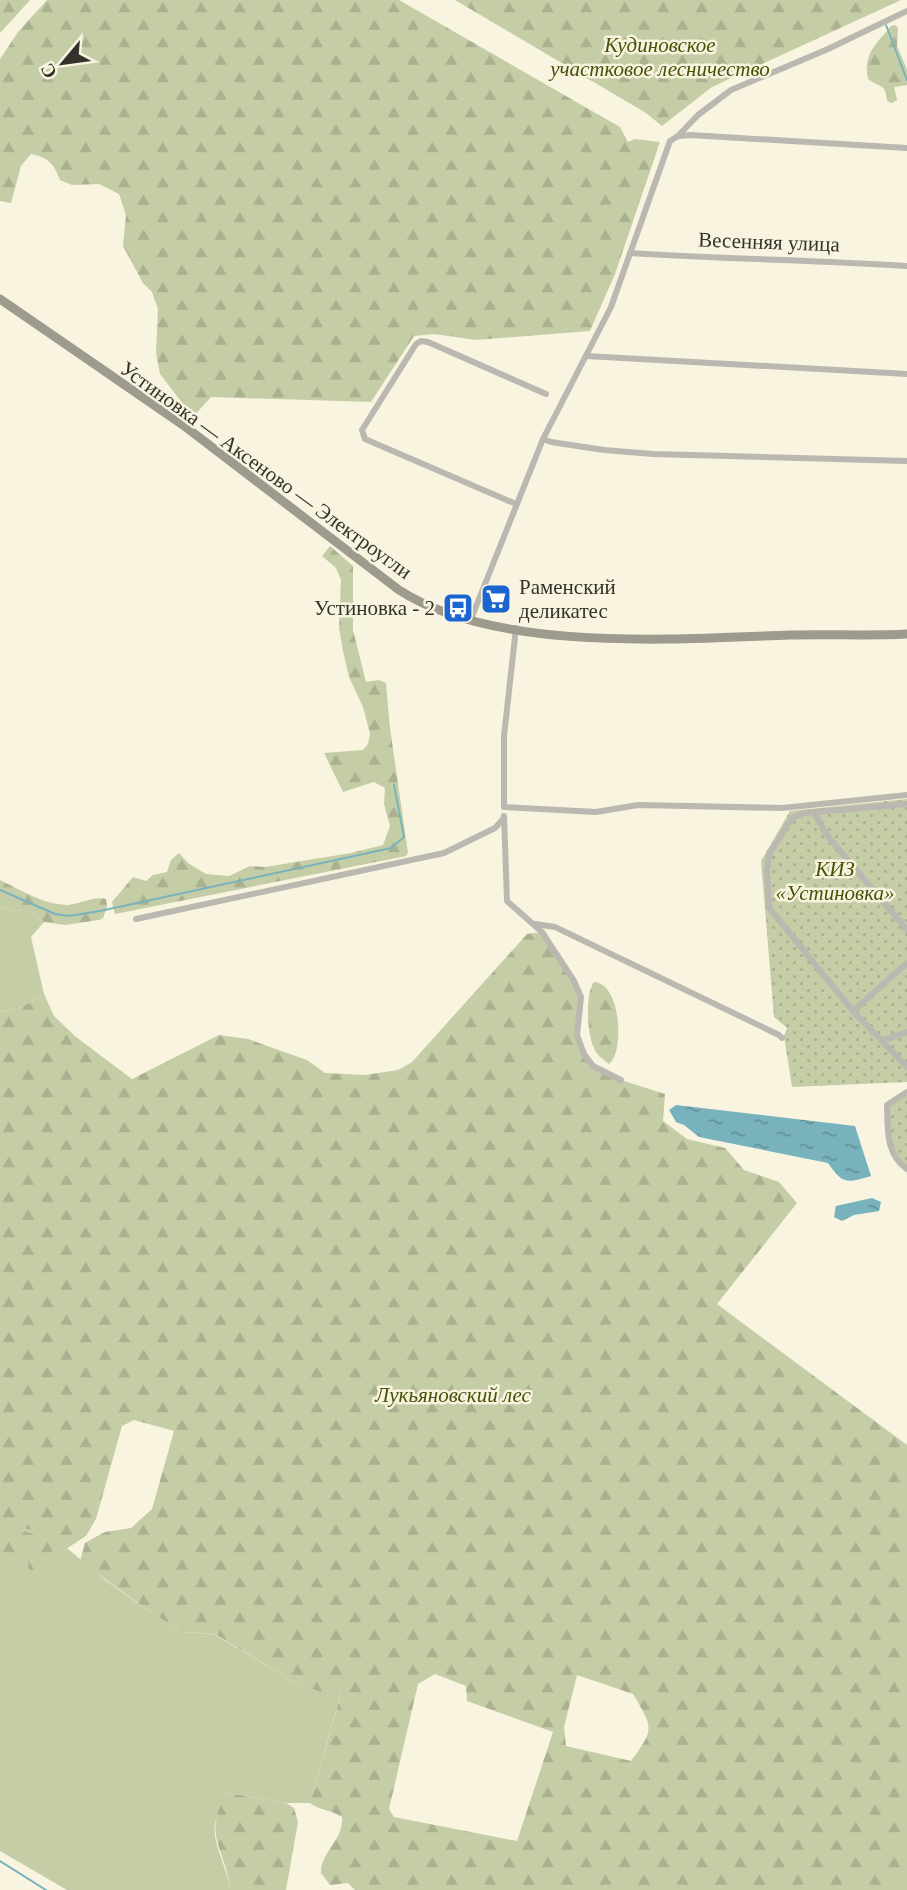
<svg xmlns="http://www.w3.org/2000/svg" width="907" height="1890" font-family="Georgia,serif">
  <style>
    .grass { fill: #c5cda7 }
    .forest { fill: url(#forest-firs); fill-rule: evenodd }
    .garden { fill: url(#garden-dots) }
    .water { fill: url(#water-ripples) }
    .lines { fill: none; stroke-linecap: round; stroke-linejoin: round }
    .stream { stroke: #78b3bd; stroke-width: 2 }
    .minor { stroke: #bab8b0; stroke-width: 6 }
    .secondary { stroke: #9e9b8e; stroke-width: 9 }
    .labels { text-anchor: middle; stroke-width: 5; stroke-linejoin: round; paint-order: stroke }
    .park-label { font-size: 21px; font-style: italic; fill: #485105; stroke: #f8f4e0 }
    .street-label { font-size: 21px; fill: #34322a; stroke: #f8f4e0 }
    .poi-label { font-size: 21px; fill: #34322a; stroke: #f8f4e0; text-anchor: start }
  </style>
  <defs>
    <pattern id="forest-firs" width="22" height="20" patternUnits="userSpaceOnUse" patternTransform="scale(1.75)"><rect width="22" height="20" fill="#c5cda7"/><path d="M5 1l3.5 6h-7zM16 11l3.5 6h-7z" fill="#aab090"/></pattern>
    <pattern id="garden-dots" width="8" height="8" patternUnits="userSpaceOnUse" patternTransform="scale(1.75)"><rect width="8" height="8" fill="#c5cda7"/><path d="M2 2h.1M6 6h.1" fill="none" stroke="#aab090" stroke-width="1.8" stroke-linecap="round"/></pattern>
    <pattern id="water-ripples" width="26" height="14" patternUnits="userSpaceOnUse" patternTransform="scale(1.75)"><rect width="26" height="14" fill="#78b3bd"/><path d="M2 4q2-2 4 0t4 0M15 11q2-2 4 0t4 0" fill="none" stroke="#63929a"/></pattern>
  </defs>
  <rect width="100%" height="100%" fill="#f8f4e0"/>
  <!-- grass -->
  <g class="grass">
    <path d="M0,907L14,911L26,910L44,922L31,937L44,994L22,1007L0,1012Z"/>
    <path d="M0,1523L42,1527L105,1580L153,1614L184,1632L214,1634L299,1685L318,1691L341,1693L310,1803H286L228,1793C224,1802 216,1814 215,1824C212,1845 228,1868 230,1890H67L0,1851Z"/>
  </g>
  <!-- forest -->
  <g class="forest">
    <path d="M0,0H30L1,32L0,31Z"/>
    <path d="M47,0H399L620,127L628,142L635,139L660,142L615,274L590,331L476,340L434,334L414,336L371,402L211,397L193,417L160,374L156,353L158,309L152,292L143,283L123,246L126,215L119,194L99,184L72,185L60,180C54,164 49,158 31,154L21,166L11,203L0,201V59L18,32Z"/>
    <path d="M455,0H901L712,87L662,126L646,113Z"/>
    <path d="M895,25L898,28L897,46L907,69V85L894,87L897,100L892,103L887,101C885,82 881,89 868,79C863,54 876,44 891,26Z"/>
    <path d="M330,546L353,566V630L366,682L379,680L386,683L390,728L408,853L406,856L115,914L112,902L133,877L146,881L153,875L167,872L171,860L179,853L188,863L206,874L229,876L250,866L265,867L351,853L383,845L390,826L384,804L385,788L374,782L343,792L324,753L363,750L368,744L370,734L363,707L349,677L343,651L339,628L341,580L336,568L322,556Z"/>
    <path d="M0,880C21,890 44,905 68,905C80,904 93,896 106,899L107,907L103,918L99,920L65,925L44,922L26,910L14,911L0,907Z"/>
    <path d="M542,932L581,997L577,1035L593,1066L621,1080L665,1094L663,1121L687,1139L725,1148L744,1170L779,1182L797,1203L717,1304L907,1445V1890H355L348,1883L330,1885L321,1873C321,1851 344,1840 342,1817C330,1809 318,1810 310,1803L341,1694L318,1691L299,1685L215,1634L184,1632L153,1614L80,1561L85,1543L90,1540L105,1532L131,1528L152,1509L174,1431L134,1420L122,1426L96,1519L86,1536L66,1549L42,1532L0,1523V1012L22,1007L44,994L54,1016L76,1037L132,1079L219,1035L248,1039L307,1060L325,1073L365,1075L398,1070L412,1062L527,934ZM435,1674L466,1686L467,1701L553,1732L517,1841L394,1817L389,1809L418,1684ZM577,1675L633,1694C653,1728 655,1728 631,1761L566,1746L564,1727Z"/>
    <path d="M594,982C621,983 625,1052 609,1064C603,1059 597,1056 594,1048C587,1035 585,993 594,982Z"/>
    <path d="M0,1528C18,1528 42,1534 54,1548L35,1574L28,1568L29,1552L0,1554Z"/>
    <path d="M228,1793L286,1803L294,1808L298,1822L286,1890H230C227,1850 200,1834 228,1793Z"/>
  </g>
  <!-- garden -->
  <g class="garden">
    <path d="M907,799V1082L792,1087L784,1036L787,1028L774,1017L761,861L790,811Z"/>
    <path d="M907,1092V1169L889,1146L887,1105Z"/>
  </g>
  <!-- water -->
  <g class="water">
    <path d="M676,1105L855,1126L871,1176C847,1183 843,1185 828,1163L699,1137L684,1125L676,1122L669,1110Z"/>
    <path d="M872,1198L881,1202L879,1211L854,1215L842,1221L834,1217L836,1206Z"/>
  </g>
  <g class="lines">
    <!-- stream -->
    <g class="stream">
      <path d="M886,25L907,80"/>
      <path d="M0,890L55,914L69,916L100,911L391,848L404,837L394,785"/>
      <path d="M0,1861L46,1890"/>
    </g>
    <!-- minor -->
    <g class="minor">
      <path d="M678,136L698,115L731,90L828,49L907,11"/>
      <path d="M630,253C723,259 815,260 907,266"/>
      <path d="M586,356L907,374"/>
      <path d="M543,439L551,442L604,450L653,454L907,461"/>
      <path d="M516,504L365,439L362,430L416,344L421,341L428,342L546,394"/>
      <path d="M471,619L543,439L611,307L670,141L678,136L691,135L907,148"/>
      <path d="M516,628L504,736V807L596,812L638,805L782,808L907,795"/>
      <path d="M907,804L804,813L794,817L788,824L769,855L767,870L769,908L853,1011L907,1067"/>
      <path d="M814,812L826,834L907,930"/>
      <path d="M504,816L507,901L542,932L574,981L581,997L577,1035L584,1054L593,1066L621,1080"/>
      <path d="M136,919L444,853L495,828L504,818"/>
      <path d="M535,924L555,927L779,1035L782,1038"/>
      <path d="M853,1011L907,963"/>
      <path d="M881,1041L907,1032"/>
      <path d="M907,1092L887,1105C888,1128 885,1154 907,1169"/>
    </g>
    <!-- secondary -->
    <path class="secondary" d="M0,299L183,425L399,590C497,653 677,639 790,635C829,634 868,636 907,634"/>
  </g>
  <!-- icons -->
  <defs>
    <g id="supermarket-square" transform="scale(1.575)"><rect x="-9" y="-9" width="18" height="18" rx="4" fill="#1b65d0" stroke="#f8f4e0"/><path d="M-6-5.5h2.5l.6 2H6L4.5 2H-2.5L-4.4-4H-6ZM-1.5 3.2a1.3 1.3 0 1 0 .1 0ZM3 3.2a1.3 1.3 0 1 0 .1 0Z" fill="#fff"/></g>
    <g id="bus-square" transform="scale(1.575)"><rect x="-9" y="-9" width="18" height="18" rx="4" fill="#1b65d0" stroke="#f8f4e0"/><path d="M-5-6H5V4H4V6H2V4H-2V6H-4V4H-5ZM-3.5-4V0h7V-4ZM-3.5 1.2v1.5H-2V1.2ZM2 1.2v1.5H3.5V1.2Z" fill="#fff"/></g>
  </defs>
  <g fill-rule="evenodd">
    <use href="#supermarket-square" x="496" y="599"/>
    <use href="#bus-square" x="458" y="608"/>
  </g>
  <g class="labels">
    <!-- park labels -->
    <g class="park-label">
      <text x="660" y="52">Кудиновское<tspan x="660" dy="24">участковое лесничество</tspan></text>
      <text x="835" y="876">КИЗ<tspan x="835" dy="24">«Устиновка»</tspan></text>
      <text x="453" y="1402">Лукьяновский лес</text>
    </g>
    <!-- street labels -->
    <g class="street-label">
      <text transform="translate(769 242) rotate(2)" y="7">Весенняя улица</text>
      <text transform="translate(266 470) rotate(36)" y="7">Устиновка — Аксеново — Электроугли</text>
    </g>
    <!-- poi labels -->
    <g class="poi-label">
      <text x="519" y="594">Раменский<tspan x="519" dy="24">деликатес</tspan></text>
      <text x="435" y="615" text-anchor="end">Устиновка - 2</text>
    </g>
  </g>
  <!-- north arrow -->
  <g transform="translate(63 63) rotate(241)" stroke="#f8f4e0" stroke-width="5" paint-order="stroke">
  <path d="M0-5L12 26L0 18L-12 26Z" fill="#34322a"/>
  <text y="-10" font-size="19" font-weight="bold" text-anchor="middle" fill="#34322a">С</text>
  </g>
</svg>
